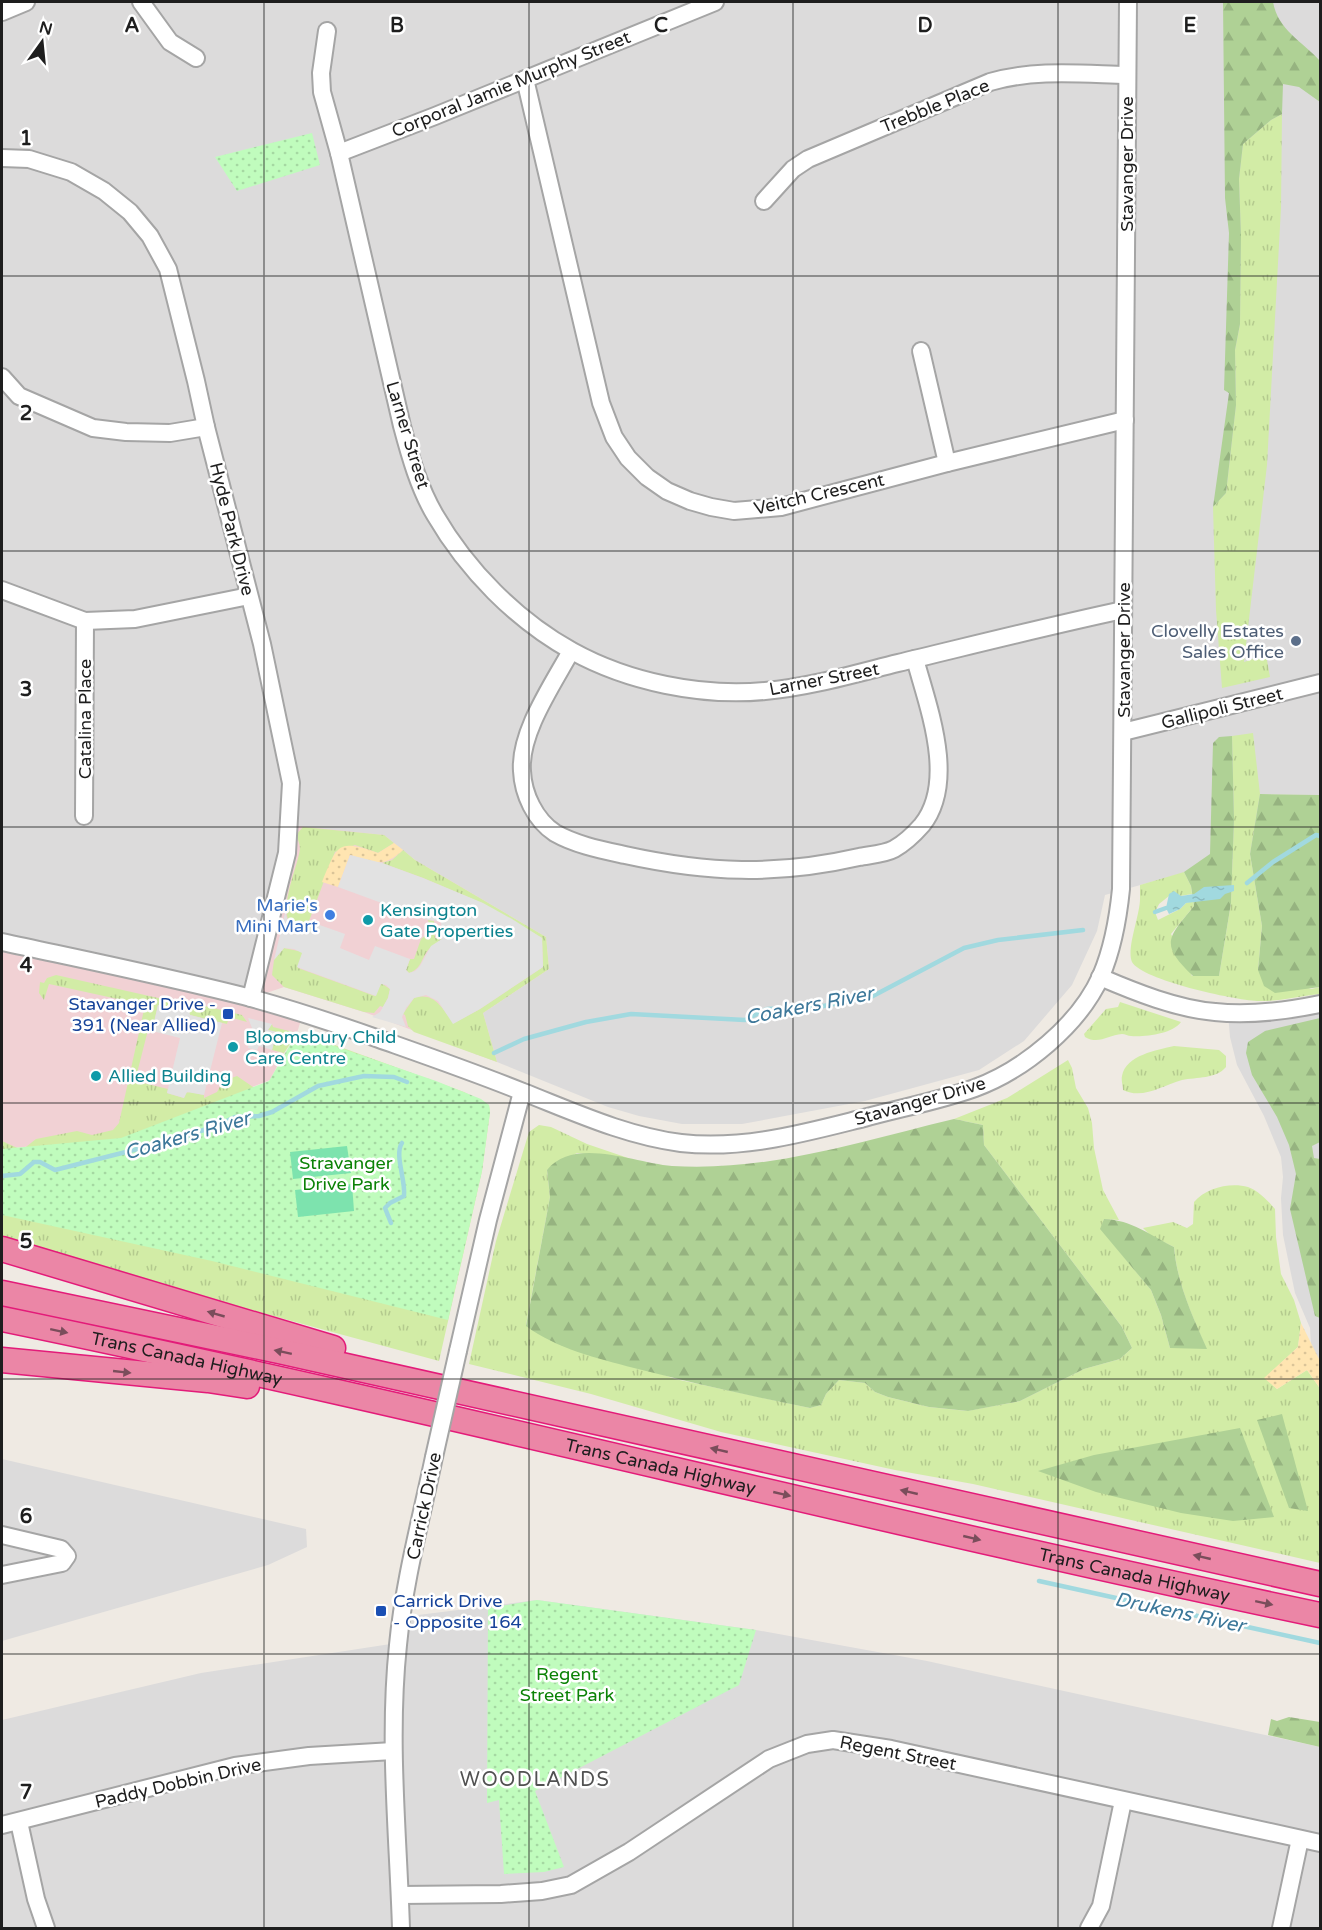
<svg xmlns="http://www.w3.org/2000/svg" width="1322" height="1930" font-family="'Varela Round',sans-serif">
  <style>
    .residential { fill: #dcdbdb }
    .commercial { fill: #f1d1d4 }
    .grass { fill: url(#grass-tufts) }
    .forest { fill: url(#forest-firs) }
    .sand { fill: url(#sand-dots) }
    .park { fill: url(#park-dots) }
    .pitch { fill: #7de3ae }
    .parking { fill: #e2e2e2 }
    .water { fill: url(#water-ripples) }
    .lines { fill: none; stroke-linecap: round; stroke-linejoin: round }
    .stream { stroke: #a1d9df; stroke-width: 4.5 }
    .minor-casing { stroke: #a5a5a5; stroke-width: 20 }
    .highway-casing { stroke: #e31b79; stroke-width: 27 }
    .minor { stroke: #fff; stroke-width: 16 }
    .highway { stroke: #eb86a6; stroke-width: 24 }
    .minor-bridge-casing { stroke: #a5a5a5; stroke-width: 20; stroke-linecap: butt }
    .minor-bridge { stroke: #fff; stroke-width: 16 }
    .oneway { fill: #7a4d5b }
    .grid { fill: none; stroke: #1e1e1e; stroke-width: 1.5; stroke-opacity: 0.55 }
    .service-dot { fill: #5c6f8a; stroke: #fff; stroke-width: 2 }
    .shop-dot { fill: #3f7fe0; stroke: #fff; stroke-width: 2 }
    .culture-dot { fill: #0f9aa8; stroke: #fff; stroke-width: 2 }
    .transit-dot { fill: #1a4fb4; stroke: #fff; stroke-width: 2 }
    .labels { text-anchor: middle; stroke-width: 5; stroke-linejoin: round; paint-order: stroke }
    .street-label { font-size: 18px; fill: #1e1e1e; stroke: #fff }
    .service-label { font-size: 18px; fill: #4e5e75; stroke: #fff; text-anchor: end }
    .shop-label { font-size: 18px; fill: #366cbe; stroke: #fff; text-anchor: end }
    .culture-label { font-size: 18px; fill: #0d838f; stroke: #fff; text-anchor: start }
    .transit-label { font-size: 18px; fill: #164399; stroke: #fff; text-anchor: end }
    .park-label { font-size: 18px; fill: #0b8206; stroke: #fff }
    .water-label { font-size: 20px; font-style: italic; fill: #3d789a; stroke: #fff }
    .neighbourhood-label { font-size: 20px; letter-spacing: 1.5px; fill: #515151; stroke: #fff }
    .grid-label { font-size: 20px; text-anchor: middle; font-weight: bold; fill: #1e1e1e; stroke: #fff; stroke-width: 5; stroke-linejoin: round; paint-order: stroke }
  </style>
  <defs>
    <pattern id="grass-tufts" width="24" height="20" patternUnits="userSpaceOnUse" patternTransform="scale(1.5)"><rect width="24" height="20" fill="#d2eca6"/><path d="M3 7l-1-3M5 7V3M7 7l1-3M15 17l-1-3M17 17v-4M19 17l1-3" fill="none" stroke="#b4ca8e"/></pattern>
    <pattern id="forest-firs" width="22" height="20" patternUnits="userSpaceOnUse" patternTransform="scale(1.5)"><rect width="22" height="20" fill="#afd195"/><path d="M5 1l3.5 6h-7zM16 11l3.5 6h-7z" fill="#96b380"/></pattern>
    <pattern id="sand-dots" width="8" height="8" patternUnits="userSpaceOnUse" patternTransform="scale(1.5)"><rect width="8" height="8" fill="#ffe5b1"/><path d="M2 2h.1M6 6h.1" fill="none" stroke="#dac498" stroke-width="1.8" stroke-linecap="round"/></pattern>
    <pattern id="park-dots" width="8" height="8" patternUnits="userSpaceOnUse" patternTransform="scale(1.5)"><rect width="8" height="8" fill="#c0fcbd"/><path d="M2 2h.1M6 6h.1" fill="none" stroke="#a5d8a2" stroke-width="1.8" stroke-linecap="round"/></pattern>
    <pattern id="water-ripples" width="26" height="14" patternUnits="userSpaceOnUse" patternTransform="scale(1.5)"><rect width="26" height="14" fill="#a1d9df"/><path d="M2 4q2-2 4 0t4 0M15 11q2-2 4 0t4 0" fill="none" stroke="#8ababf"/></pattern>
  </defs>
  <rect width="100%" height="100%" fill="#efeae3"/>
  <!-- residential -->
  <g class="residential">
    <path d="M2,2H1320V795L1261,794L1250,854L1105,895L1097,931L1072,985L1024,1041L979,1070L865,1101L742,1124H682L639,1116L608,1107L497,1062L483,1013L549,969L546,937L415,860L384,835L289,826L251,998L2,942Z"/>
    <path d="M1320,1004V1382L1311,1345L1310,1328L1295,1293L1283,1235L1281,1198L1283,1177L1281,1157L1264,1116L1237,1065L1230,1037L1228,1013Z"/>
    <path d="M2,1459L306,1529L307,1547L268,1565L2,1641Z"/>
    <path d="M537,1600L756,1630L927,1661L1320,1747V1928H2V1720L201,1673L397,1643L402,1617Z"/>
  </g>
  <!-- commercial -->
  <path class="commercial" d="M288,825L384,835L415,860L546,937L549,969L483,1013L497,1062L364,1012L284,987L252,998L303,1013L297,1033L284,1053L270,1080L121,1138L2,1149V942L251,998Z"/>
  <!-- grass -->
  <g class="grass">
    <path d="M1282,114L1281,208L1267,465L1244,662L1262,656L1265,649L1270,677L1222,688L1216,610L1213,507L1226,493L1236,405L1235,350L1240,324L1241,236L1239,179L1243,144L1271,120Z"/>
    <path d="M1253,733L1260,794L1250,854L1262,926L1258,970L1311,989L1320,987V994C1300,996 1277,1002 1257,1001C1234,1000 1142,980 1132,962C1126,949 1140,915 1140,899C1140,894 1140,890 1140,885L1184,872L1191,886L1192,894L1180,896L1174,892L1159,904L1155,912L1158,920L1180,909L1186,903L1193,901L1194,906L1171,934L1192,976H1219L1231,903L1234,819L1232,736Z"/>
    <path d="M303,827L384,835L394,843L378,853L355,845L335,852L309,921L314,923L310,933C266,932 297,872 300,849C300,844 298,840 296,835Z"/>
    <path d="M403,850L415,860L546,937L549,969L483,1013L497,1062L414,1032L408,1026L405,1015L403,1014L414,998C435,991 442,1009 454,1023L480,1009L543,967L542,938L482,903L423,878L382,863L392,860Z"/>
    <path d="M428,920L434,921L435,938L442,939C438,942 433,945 429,949C421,958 422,969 409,973L406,970L410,959H414L421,939L431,931Z"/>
    <path d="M284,948L303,952L298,968L375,996L381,983L390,989L388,998L383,1007L380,1006L374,1013L364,1012L284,987L272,975L274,960Z"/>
    <path d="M56,975L167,1000L169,999L174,1006L172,1008L158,1005L152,1031L148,1030L135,1081L168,1089L167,1093L184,1098L185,1093L190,1092L204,1095V1098L217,1092L223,1081L237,1076L259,1091L332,1044L464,1092L489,1105L490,1112L482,1171L439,1361L240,1307L50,1250L2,1237V1141L22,1150L36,1139L77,1131L92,1135L113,1130L119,1123L145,1005L49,984L44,1000L39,993L40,982L44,983L47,978Z"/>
    <path d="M1120,1002L1181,1022C1172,1034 1146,1037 1131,1036C1128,1036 1125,1034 1122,1034C1108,1035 1099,1045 1085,1037L1084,1034L1106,1009L1118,1007Z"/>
    <path d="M195,1005L196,1007L205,1006L242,1015L247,1022L229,1017L227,1024L190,1015L189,1013Z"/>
    <path d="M272,1024L273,1027L297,1033L284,1053L272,1050L276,1032L268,1030Z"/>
    <path d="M1174,1046L1219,1050L1226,1056V1067C1216,1079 1197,1077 1182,1080C1163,1085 1143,1100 1123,1090C1123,1086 1121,1080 1122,1076C1126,1055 1157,1050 1174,1046Z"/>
    <path d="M1068,1060L1072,1068L1076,1088L1088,1108L1092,1123L1094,1148L1103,1190L1119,1220L1104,1219L1101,1229L1151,1290L1161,1315L1170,1348H1206C1192,1315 1177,1283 1174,1247L1151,1236L1143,1228L1173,1222L1187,1228L1193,1224L1194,1202C1206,1188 1230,1182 1248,1187C1259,1191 1268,1201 1275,1209L1276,1237L1281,1274L1294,1300L1301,1323L1298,1347L1265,1378L1277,1389L1307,1370L1319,1387L1320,1386V1563L973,1484L895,1470L721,1432L591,1394L469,1364L496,1241L529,1132L539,1125L551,1127L587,1144L631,1159L577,1153L547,1170L550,1197L526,1325L675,1379L810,1408L821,1405L826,1394L839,1380L865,1383L875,1392L888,1397L929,1407L967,1411L1020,1401L1084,1369L1120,1359L1132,1348L1122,1327L984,1145L983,1125L954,1119L1007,1098Z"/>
  </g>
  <!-- forest -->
  <g class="forest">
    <path d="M1223,2H1273C1278,30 1302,41 1320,61V102L1299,87L1283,84L1282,114L1271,120L1243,144L1239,179L1241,236L1240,324L1235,350L1236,405L1226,493L1213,507L1229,393L1224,390L1229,233L1225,198Z"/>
    <path d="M1232,736L1234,819L1231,903L1219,976H1193C1159,944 1168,938 1194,906L1191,886L1184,872L1210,854L1213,743L1219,737Z"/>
    <path d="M1260,794L1320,795V987L1275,993L1264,986L1258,970L1262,926L1250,854Z"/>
    <path d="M1320,1018V1142L1312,1146L1314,1158L1320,1159V1318L1315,1316L1290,1209L1296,1174L1289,1145L1277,1117L1252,1075L1246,1053L1248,1042L1265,1031Z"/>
    <path d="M954,1119L983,1125L984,1145L1122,1327L1132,1348L1120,1359L1084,1369L1020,1401L968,1411L929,1407L888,1397L875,1392L865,1383L839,1380L826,1394L821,1405L810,1408C751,1396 692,1383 634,1368C597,1358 557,1349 526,1326L550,1197L547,1170C574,1136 635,1163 672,1166C769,1172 861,1141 954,1119Z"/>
    <path d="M1104,1219C1132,1220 1150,1235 1174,1247C1177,1283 1192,1315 1207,1349L1170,1348L1161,1315L1151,1290L1100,1229Z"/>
    <path d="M1282,1414L1308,1511L1289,1508L1257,1420Z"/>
    <path d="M1240,1428L1274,1517L1233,1521L1181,1513L1096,1492L1038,1471L1094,1455Z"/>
    <path d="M1289,1717L1320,1722V1747L1268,1735L1271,1719L1277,1721Z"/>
  </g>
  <!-- sand -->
  <g class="sand">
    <path d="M394,843L403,850C382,869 375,862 350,855L338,887L322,882C338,844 337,839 378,853Z"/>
    <path d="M1301,1323L1320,1361V1386L1319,1387L1307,1370L1277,1389L1264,1378L1298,1347Z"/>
  </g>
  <!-- park -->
  <g class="park">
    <path d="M312,133L320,165L237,191L215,157Z"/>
    <path d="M297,1033L436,1081L481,1099L489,1105L490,1112L482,1171L448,1320L212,1261L2,1215V1149L121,1138L269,1081Z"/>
    <path d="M537,1600L756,1630L739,1685L535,1791L564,1867L544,1872L504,1874L499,1800L487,1803L488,1608Z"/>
  </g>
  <!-- pitch -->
  <g class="pitch">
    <path d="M347,1146L351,1173L293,1179L290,1152Z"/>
    <path d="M352,1184L354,1211L298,1217L295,1190Z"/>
  </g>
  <!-- parking -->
  <g class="parking">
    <path d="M350,855L382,863L423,878L483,903L512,919L542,938L543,967L480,1009L453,1024L438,1001L426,995L414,998L406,1008L402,1017L406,1027L372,1017L380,1012L388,998L390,989L386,985L381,984L376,996L297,967L302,953L294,949L284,948L274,960L287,905L286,916L290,924L296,930L309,933L314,923L345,934L340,948L369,960L375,946L410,959L406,970L409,973L415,971L420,966L431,946L442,939L441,921L428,920L338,887Z"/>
    <path d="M170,1000L195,1005L189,1011L190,1015L222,1023L204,1095L187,1092L184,1098L167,1093L180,1038L152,1031L158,1005L172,1008L174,1004Z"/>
    <path d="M248,1018L272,1024L268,1030L277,1032L272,1050L259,1046L257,1050L248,1048L249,1044L246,1043L252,1028Z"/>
  </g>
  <!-- water -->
  <path class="water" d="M1234,885V891L1225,894L1220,899L1186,903L1180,909L1169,914L1166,908L1169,894L1174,891L1181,896L1194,894L1204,887Z"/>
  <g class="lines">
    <!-- stream -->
    <g class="stream">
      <path d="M1247,883L1273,862L1316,835L1320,836"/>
      <path d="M1155,912L1166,908"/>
      <path d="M494,1053L524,1039L586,1022L631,1014L745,1020L767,1009L818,1007L871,997L964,948L998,940L1083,930"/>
      <path d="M2,1176L20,1174L34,1162H40L55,1170L173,1140L216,1126L235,1117L259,1116L272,1112L318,1086L364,1076L394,1077L407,1082"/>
      <path d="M391,1223L385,1208L390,1203L404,1196C406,1181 394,1154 402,1143"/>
      <path d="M1039,1581L1320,1643"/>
    </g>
    <!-- minor casing -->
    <g class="minor-casing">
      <g id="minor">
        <path d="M141,2L170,42L196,58"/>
        <path d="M2,12L26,2"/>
        <path d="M327,31L321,73L322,92L339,153L402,426C410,456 419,488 435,515C467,570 516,620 572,651C628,682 701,697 765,691C810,687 854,674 898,663C973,645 1048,626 1123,610"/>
        <path d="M525,79L601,403L614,437L628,458L647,477L667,491L690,501L711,507L734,511L781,507L947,463L1125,420"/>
        <path d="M339,153L435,116L715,2"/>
        <path d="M2,158L29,159L71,172L104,191L130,212L150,236L168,269L196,381L206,427L262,644L291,783L287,853L251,998"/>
        <path d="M764,201L793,169L808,159L990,82C1034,69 1082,74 1127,75"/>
        <path d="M921,351L947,463"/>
        <path d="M2,377L19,396L93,428L126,432L170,433L206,427"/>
        <path d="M2,590L85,621L135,619L249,596"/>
        <path d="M571,651C553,684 519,733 522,771C523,794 535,820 555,833C576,845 602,850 625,855C707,873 776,876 859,857C869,855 885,854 894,849C903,844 915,833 922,825C957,781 928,707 915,659"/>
        <path d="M1123,732L1320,683"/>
        <path d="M84,816L85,621"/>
        <path d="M2,942C85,960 169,977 251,998C294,1010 337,1024 379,1039C427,1056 476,1073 523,1092C574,1112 626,1136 681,1143C744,1150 804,1133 864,1118C900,1108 939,1101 975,1088C1024,1070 1079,1025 1101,976C1113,948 1118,919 1121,889L1128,2"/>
        <path d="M1100,977C1135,992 1177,1009 1215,1012C1250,1016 1286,1011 1320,1004"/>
        <path d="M458,1351L488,1220L522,1092"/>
        <path d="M2,1535L61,1549L67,1556L62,1563L2,1575"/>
        <path d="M19,1822L36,1899L46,1928"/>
        <path d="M2,1825L235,1766L309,1756L393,1751"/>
        <path d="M400,1895L501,1894L542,1891L571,1885L629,1852L769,1759L807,1744L833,1740L891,1749L1320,1843"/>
        <path d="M401,1928C398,1834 388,1740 398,1645C404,1582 421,1519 434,1457"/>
        <path d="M1089,1928L1101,1906L1123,1801"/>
        <path d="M1281,1928L1300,1839"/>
      </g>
    </g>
    <!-- highway casing -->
    <g class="highway-casing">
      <g id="highway">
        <path d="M2,1249L333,1348"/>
        <path d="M2,1293L279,1351L1320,1584"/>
        <path id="s1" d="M2,1319C443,1410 879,1523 1320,1615"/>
        <path d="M2,1360L208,1380L247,1386"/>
      </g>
    </g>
    <!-- minor -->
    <use href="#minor" class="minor"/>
    <!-- highway -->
    <use href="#highway" class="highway"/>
    <!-- minor-bridge casing -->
    <g class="minor-bridge-casing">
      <path id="minor-bridge" d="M434,1457L458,1351"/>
    </g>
    <!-- minor-bridge -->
    <use href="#minor-bridge" class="minor-bridge"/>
  </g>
  <!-- one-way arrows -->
  <defs><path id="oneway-solid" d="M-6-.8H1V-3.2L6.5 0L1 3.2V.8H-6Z" transform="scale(1.5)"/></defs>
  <g class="oneway">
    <use href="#oneway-solid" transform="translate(216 1314) rotate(-164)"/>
    <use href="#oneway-solid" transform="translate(59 1331) rotate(12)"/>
    <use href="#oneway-solid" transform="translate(283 1352) rotate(-168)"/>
    <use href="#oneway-solid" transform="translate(122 1372) rotate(6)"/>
    <use href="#oneway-solid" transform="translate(719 1450) rotate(-167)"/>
    <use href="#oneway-solid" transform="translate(909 1492) rotate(-167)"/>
    <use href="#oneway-solid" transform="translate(782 1494) rotate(13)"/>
    <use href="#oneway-solid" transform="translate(972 1538) rotate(13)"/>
    <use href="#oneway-solid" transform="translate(1202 1557) rotate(-167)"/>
    <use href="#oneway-solid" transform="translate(1264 1603) rotate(12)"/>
  </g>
  <!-- grid -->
  <path class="grid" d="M264,2V1928M529,2V1928M793,2V1928M1058,2V1928M2,276H1320M2,551H1320M2,827H1320M2,1103H1320M2,1379H1320M2,1654H1320"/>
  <!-- markers -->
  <circle class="service-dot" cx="1296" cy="641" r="6"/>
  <circle class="shop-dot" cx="330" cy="915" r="6"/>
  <g class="culture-dot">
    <circle cx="368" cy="920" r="6"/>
    <circle cx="233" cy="1047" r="6"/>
    <circle cx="96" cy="1076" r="6"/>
  </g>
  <g class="transit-dot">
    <rect x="222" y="1008" width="12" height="12" rx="3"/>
    <rect x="375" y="1605" width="12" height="12" rx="3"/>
  </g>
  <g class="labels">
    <!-- street labels -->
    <g class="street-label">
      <text transform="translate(511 84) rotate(-22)" y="6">Corporal Jamie Murphy Street</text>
      <text transform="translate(935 106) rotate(-22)" y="6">Trebble Place</text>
      <text transform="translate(1127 164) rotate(-90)" y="6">Stavanger Drive</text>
      <text transform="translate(408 435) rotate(73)" y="6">Larner Street</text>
      <text transform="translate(819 494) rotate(-13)" y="6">Veitch Crescent</text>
      <text transform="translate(232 529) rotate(76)" y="6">Hyde Park Drive</text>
      <text transform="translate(1124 650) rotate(-90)" y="6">Stavanger Drive</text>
      <text transform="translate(824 679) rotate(-11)" y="6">Larner Street</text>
      <text transform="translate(1222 708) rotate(-14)" y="6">Gallipoli Street</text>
      <text transform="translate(85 719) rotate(-90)" y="6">Catalina Place</text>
      <text transform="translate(920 1101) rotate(-16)" y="6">Stavanger Drive</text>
      <text dy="6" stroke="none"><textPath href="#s1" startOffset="189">Trans Canada Highway</textPath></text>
      <text dy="6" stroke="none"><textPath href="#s1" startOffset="675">Trans Canada Highway</textPath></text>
      <text transform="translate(424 1506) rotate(-78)" y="6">Carrick Drive</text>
      <text dy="6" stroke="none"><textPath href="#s1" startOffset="1161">Trans Canada Highway</textPath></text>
      <text transform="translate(898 1753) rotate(11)" y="6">Regent Street</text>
      <text transform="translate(178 1783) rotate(-13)" y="6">Paddy Dobbin Drive</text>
    </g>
    <!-- service labels -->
    <g class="service-label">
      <text x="1284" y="637">Clovelly Estates<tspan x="1284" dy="21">Sales Office</tspan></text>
    </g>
    <!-- shop labels -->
    <g class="shop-label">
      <text x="318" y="911">Marie's<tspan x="318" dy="21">Mini Mart</tspan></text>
    </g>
    <!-- culture labels -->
    <g class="culture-label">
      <text x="380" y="916">Kensington<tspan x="380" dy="21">Gate Properties</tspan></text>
      <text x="245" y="1043">Bloomsbury Child<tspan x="245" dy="21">Care Centre</tspan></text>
      <text x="108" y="1082">Allied Building</text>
    </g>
    <!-- transit labels -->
    <g class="transit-label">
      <text x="216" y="1010">Stavanger Drive -<tspan x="216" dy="21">391 (Near Allied)</tspan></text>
      <text x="393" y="1607" text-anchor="start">Carrick Drive<tspan x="393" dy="21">- Opposite 164</tspan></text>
    </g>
    <!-- park labels -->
    <g class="park-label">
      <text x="346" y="1169">Stravanger<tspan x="346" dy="21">Drive Park</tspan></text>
      <text x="567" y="1680">Regent<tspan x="567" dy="21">Street Park</tspan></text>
    </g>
    <!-- water labels -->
    <g class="water-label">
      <text transform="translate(809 1005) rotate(-11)" y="7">Coakers River</text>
      <text transform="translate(187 1135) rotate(-16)" y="7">Coakers River</text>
      <text transform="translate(1180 1612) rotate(12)" y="7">Drukens River</text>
    </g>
    <!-- neighbourhood labels -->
    <g class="neighbourhood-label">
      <text x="535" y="1786">WOODLANDS</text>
    </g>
  </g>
  <g class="grid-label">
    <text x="132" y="32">A</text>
    <text x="397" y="32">B</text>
    <text x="661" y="32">C</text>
    <text x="925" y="32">D</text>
    <text x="1190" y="32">E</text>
    <text x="26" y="145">1</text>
    <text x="26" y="420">2</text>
    <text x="26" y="696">3</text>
    <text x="26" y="972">4</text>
    <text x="26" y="1248">5</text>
    <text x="26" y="1523">6</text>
    <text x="26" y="1799">7</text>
  </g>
  <!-- border -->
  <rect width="1322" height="1930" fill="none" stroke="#1e1e1e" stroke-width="6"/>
  <!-- north arrow -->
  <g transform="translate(42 42) rotate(15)" stroke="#ffffff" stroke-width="4.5" paint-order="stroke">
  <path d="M0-4.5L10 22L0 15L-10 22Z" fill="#1e1e1e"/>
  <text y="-9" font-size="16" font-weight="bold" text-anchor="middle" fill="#1e1e1e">N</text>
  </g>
</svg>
